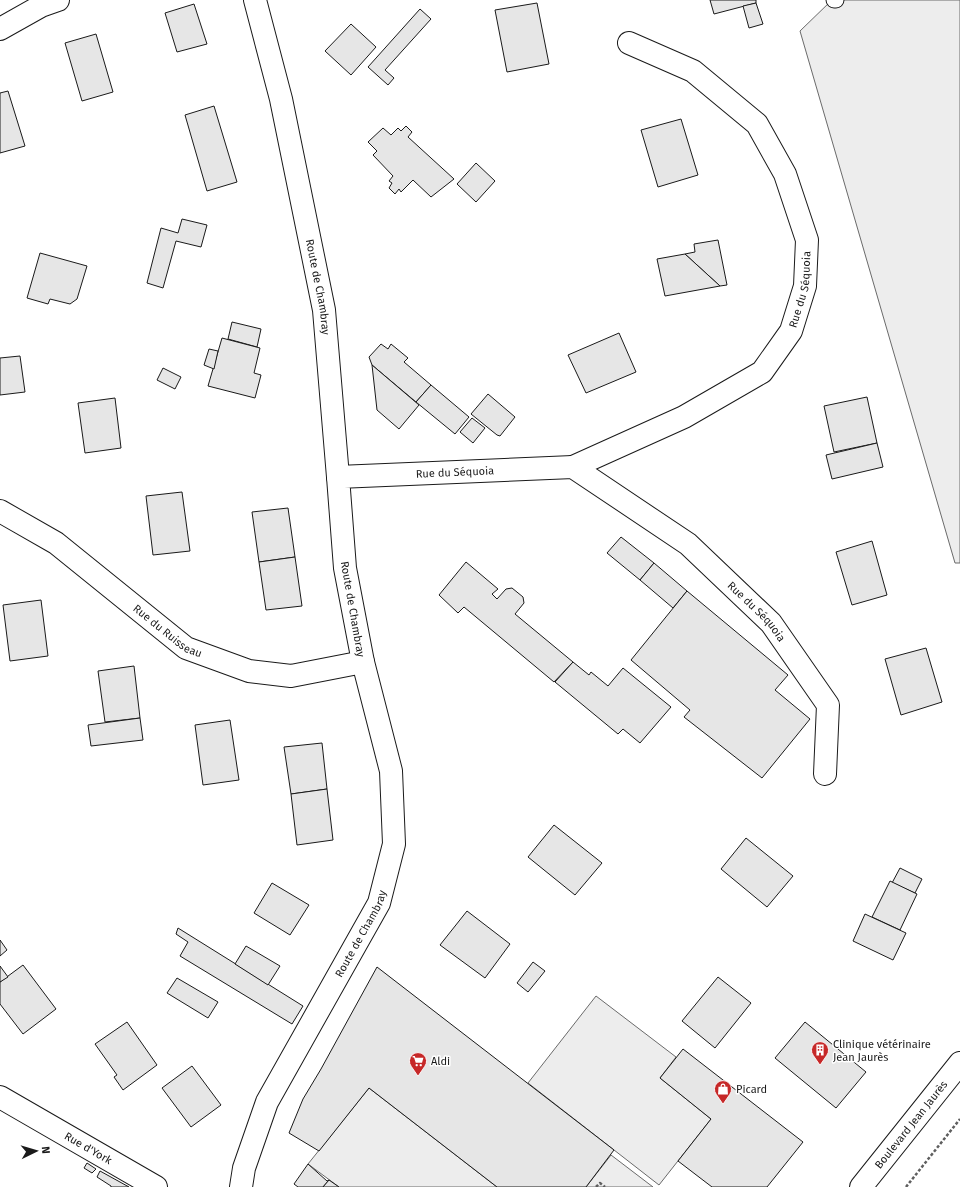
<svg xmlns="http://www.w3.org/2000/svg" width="960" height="1187" font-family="'Fira Sans',sans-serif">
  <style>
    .built { fill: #ededed; stroke: #6a6a6a }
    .building { fill: #e6e6e6; stroke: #1a1a1a }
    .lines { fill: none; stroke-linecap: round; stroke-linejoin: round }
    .service-casing { stroke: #1a1a1a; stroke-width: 17 }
    .minor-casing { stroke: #1a1a1a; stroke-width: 24 }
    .tertiary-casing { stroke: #1a1a1a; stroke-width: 24 }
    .secondary-casing { stroke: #1a1a1a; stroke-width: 24 }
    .path { stroke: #5f5f5f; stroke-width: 2.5; stroke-dasharray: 3 2; stroke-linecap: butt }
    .service { stroke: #fff; stroke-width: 15 }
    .minor { stroke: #fff; stroke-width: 22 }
    .tertiary { stroke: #fff; stroke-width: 22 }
    .secondary { stroke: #fff; stroke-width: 22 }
    .labels { text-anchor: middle; stroke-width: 3; stroke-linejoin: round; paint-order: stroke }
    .street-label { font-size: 11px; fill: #1a1a1a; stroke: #fff }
    .poi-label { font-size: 11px; fill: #1a1a1a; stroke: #fff; text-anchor: start }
  </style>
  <rect width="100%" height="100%" fill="#fff"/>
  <!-- built -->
  <g class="built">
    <path d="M832,0H960V563H955L800,31Z"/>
    <path d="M596,996L676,1057L660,1078L711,1119L659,1185L528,1083Z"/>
    <path d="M369,1088L497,1187H339L308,1164Z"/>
    <path d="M611,1155L653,1187H586Z"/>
  </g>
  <!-- building -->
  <g class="building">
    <path d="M710,0H756V3L714,14Z"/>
    <path d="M537,3L549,64L507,72L495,10Z"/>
    <path d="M756,3L763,24L749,28L743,6Z"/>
    <path d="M194,4L207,44L177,52L165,13Z"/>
    <path d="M420,9L431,19L385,70L394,78L388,85L368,67Z"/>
    <path d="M351,24L376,47L351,75L325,51Z"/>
    <path d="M96,34L113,92L82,101L65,43Z"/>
    <path d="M8,91L25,146L0,153V93Z"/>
    <path d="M214,106L237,182L207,191L185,115Z"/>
    <path d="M681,119L698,175L658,187L641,130Z"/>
    <path d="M406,126L412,132L408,137L454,179L431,197L413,180L401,192L399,189L395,194L389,188L392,183L389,181L393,176L373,155L377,151L368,142L383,128L391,135L398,128L401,131Z"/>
    <path d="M476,163L495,181L476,202L457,184Z"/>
    <path d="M182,219L207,225L201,247L176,241L163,288L147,283L161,228L178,233Z"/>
    <path d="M718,240L727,285L720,286L685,254L695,252L694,244Z"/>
    <path d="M40,253L87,266L77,299L70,304L50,299L48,304L27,298Z"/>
    <path d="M685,254L720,286L665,296L657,259Z"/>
    <path d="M232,322L261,329L257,347L228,339Z"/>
    <path d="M619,333L636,372L586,393L568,355Z"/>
    <path d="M222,338L260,348L254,373L261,375L255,398L208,386Z"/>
    <path d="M381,344L388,349L391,344L408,358L404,362L431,385L416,402L372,365L369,357Z"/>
    <path d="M209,349L218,351L214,369L204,365Z"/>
    <path d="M20,356L25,392L0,395V358Z"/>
    <path d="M372,365L419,405L399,429L377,410Z"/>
    <path d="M163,368L181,377L175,389L157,380Z"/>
    <path d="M431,385L469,417L455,434L416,402Z"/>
    <path d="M488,394L515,417L500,436L497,435L471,414Z"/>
    <path d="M867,397L877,443L834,452L824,406Z"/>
    <path d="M115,398L121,448L85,453L78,403Z"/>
    <path d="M472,418L485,428L473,443L460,432Z"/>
    <path d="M877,443L883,467L832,479L826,455Z"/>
    <path d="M182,492L190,551L153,555L146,496Z"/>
    <path d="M288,508L295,557L259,562L252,512Z"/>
    <path d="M621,537L654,563L640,580L607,553Z"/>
    <path d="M872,541L887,595L852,605L836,552Z"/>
    <path d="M295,557L302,606L266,610L259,562Z"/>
    <path d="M466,562L498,589L492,594L497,599L506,589L512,588L523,597L524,603L515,614L573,662L554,682L464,607L458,613L439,595Z"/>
    <path d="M654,563L687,591L673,608L640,580Z"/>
    <path d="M687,591L788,675L775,690L810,719L762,778L684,717L690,710L631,660Z"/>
    <path d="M41,600L48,656L10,661L3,605Z"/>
    <path d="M926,648L942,702L901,715L885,659Z"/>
    <path d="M573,662L589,675L591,672L608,686L623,668L671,707L640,743L623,729L618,734L555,682Z"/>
    <path d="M134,666L140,718L105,722L98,671Z"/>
    <path d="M140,718L143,740L91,746L88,725Z"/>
    <path d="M230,720L239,780L203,785L195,725Z"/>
    <path d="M322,743L327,789L291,794L284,747Z"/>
    <path d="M327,789L333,840L297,845L291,794Z"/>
    <path d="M554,825L602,863L575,895L528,857Z"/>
    <path d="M746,838L793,876L767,907L721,869Z"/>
    <path d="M900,868L922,879L915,893L892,883Z"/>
    <path d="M890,881L917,894L900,930L872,917Z"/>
    <path d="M272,883L309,905L290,935L254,913Z"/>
    <path d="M467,911L510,944L485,978L440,945Z"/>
    <path d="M865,914L906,933L893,960L853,941Z"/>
    <path d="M178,928L303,1006L292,1024L180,956L188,942L176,934Z"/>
    <path d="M0,940L7,950L0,956Z"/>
    <path d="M246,946L280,966L268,985L235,964Z"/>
    <path d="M533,962L545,971L528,992L517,983Z"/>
    <path d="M23,965L56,1009L23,1034L0,1004V982Z"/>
    <path d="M0,966L8,977L0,982Z"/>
    <path d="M377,967L614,1150L586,1187H497L369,1088L319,1151L289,1133L303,1099L321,1069Z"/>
    <path d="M718,977L751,1003L715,1048L682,1021Z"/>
    <path d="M177,978L218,1002L208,1018L167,993Z"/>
    <path d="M127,1022L157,1065L123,1090L114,1077L117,1075L95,1044Z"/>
    <path d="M805,1022L866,1072L836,1108L775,1058Z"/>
    <path d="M683,1049L803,1142L767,1187H712L678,1161L711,1119L660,1078Z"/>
    <path d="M192,1066L221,1105L191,1127L162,1088Z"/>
    <path d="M87,1163L96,1169L92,1173L84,1168Z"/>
    <path d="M308,1164L327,1181L329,1180L323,1187H298L294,1184Z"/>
    <path d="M100,1171L129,1187H111V1186L97,1177Z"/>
    <path d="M329,1180L339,1187H323Z"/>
  </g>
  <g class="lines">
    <!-- service casing -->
    <g class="service-casing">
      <path id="service" d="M834,0H836"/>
    </g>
    <!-- minor casing -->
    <g class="minor-casing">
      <g id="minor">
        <path d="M0,29L41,6L58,0"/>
        <path id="s1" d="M573,467L684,417L762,372L791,331L805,286L807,240L785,174L757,124L693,71L629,43"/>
        <path id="s2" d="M0,511L56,543L186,648L249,671L291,676L363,662"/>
        <path id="s3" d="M0,1097L156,1187"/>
        <path id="s4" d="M241,1187L244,1168L267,1102L379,903L394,844L391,771L363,662L345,568L338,477L573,467L688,544L771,623L828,705L825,774"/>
      </g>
    </g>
    <!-- tertiary casing -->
    <g class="tertiary-casing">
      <g id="tertiary">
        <path id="s5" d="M255,0L281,99L324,310L338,477"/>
      </g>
    </g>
    <!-- secondary casing -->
    <g class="secondary-casing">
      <g id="secondary">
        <path id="s6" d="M861,1187L960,1063"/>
      </g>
    </g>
    <!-- path -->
    <g class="path">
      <path d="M596,1187L600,1183L605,1187"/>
      <path d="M906,1187L960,1119"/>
    </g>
    <!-- service -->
    <use href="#service" class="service"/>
    <!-- minor -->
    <use href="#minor" class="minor"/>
    <!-- tertiary -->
    <use href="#tertiary" class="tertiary"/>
    <!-- secondary -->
    <use href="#secondary" class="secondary"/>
  </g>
  <!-- icons -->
  <defs>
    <g id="building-pin" transform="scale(0.9)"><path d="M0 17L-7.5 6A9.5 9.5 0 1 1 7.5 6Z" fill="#c62828" stroke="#fff"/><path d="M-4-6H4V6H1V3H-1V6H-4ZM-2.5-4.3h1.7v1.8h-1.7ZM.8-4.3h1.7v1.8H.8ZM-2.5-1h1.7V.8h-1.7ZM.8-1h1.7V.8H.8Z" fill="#fff"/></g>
    <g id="supermarket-pin" transform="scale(0.9)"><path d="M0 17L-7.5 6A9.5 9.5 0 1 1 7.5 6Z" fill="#c62828" stroke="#fff"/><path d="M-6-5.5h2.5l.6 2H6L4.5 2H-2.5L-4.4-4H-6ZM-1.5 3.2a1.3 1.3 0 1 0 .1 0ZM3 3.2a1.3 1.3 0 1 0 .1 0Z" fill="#fff"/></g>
    <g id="shop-pin" transform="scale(0.9)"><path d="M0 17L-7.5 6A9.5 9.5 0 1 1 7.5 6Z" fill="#c62828" stroke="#fff"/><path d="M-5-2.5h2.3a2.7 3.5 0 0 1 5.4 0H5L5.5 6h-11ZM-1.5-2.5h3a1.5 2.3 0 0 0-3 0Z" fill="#fff"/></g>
  </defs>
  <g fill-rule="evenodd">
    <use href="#building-pin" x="820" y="1050"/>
    <use href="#supermarket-pin" x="418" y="1061"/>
    <use href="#shop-pin" x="723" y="1089"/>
  </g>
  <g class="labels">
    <!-- street labels -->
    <g class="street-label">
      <text dy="4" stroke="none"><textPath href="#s5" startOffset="294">Route de Chambray</textPath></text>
      <text dy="4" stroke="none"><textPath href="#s1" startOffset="305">Rue du Séquoia</textPath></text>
      <text dy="4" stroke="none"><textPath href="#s4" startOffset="868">Rue du Séquoia</textPath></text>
      <text transform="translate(353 609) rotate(80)" y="4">Route de Chambray</text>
      <text dy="4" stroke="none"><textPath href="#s4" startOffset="1221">Rue du Séquoia</textPath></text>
      <text dy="4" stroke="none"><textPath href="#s2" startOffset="207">Rue du Ruisseau</textPath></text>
      <text dy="4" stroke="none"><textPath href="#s4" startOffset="282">Route de Chambray</textPath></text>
      <text dy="4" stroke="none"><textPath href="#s6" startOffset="80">Boulevard Jean Jaurès</textPath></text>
      <text dy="4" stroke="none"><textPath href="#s3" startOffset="102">Rue d'York</textPath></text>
    </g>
    <!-- poi labels -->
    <g class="poi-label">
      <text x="833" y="1048">Clinique vétérinaire<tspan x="833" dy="13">Jean Jaurès</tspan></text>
      <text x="431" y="1065">Aldi</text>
      <text x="736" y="1093">Picard</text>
    </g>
  </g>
  <!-- north arrow -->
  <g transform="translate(36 1151) rotate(85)" stroke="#ffffff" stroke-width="3" paint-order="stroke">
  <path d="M0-3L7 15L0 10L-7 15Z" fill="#1a1a1a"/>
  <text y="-6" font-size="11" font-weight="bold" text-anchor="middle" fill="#1a1a1a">N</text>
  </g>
</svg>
